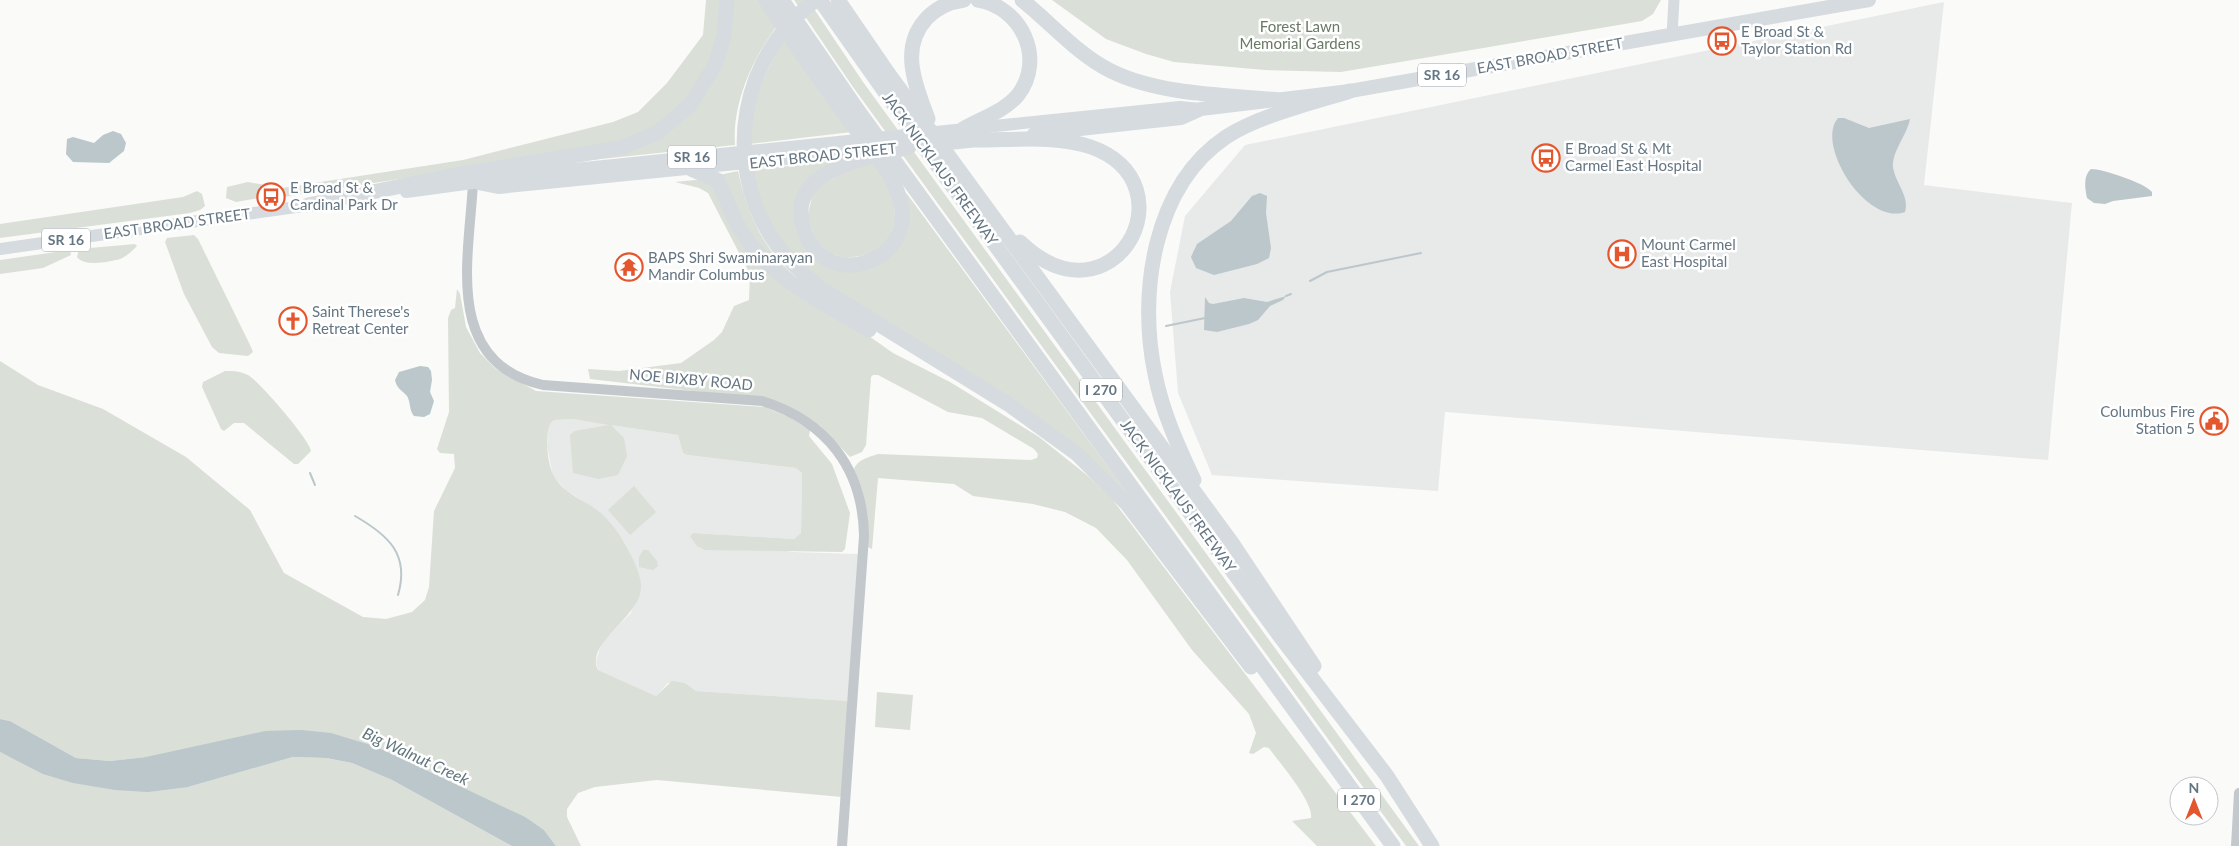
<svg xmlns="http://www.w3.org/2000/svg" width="2239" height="846" font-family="Lato,sans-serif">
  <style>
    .built { fill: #e8e9e9 }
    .green { fill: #dadfd7 }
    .water { fill: #bbc7cb }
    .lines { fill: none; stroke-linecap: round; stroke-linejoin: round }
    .stream { stroke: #bbc7cb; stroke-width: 2 }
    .tertiary { stroke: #c3c8cc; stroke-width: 10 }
    .secondary { stroke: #d6dbdf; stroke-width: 11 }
    .primary { stroke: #d6dbdf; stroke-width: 12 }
    .trunk { stroke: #d6dbdf; stroke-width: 14 }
    .motorway { stroke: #d6dbdf; stroke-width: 15 }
    .labels { text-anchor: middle; stroke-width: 5; stroke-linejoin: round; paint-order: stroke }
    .shield { fill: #fff; stroke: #939fa8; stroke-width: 1 }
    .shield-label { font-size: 14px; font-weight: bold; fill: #657683 }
    .park-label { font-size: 15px; fill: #687a64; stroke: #fff }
    .poi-label { font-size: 15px; fill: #657683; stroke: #fff; text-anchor: start }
    .street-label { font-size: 15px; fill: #657683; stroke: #fff }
    .water-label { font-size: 16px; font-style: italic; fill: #60757c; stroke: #fff }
  </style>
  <rect width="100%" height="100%" fill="#fafaf8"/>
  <!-- built -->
  <g class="built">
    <path d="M1944,2L1924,185L2072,203L2048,460L1445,412L1438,491L1212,475L1178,393L1170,292L1185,216L1245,145Z"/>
    <path d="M573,419L678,435L683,453L687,455L796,468L802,473L801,533L794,539L693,533L690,536L793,552L858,554L848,701L696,691L685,683H668L656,696L598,670L596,661L600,648L604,640L631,613L640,582L625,544L598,511L566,490L553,477L547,446L548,427L554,420Z"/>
  </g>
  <!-- green -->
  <g class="green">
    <path d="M706,0H722L723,19L703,81L668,120L612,146L277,198L276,195L236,202L226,198L227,187L248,182L282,188L463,160L613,122L638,112L667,83L703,35Z"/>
    <path d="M730,0H760L776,27C752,60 732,104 735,145L572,162L603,155L693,107Z"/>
    <path d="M794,0H808L863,82L1419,846H1406L853,87Z"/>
    <path d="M1052,0H1661L1653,14L1642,21L1341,72L1265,70L1174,62L1146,54L1106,39Z"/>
    <path d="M784,39L852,132L749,144C748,104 766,72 784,39Z"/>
    <path d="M835,161L800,198L821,260L884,258L903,192L907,194L1136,505L1112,481L802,267L767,220L751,170Z"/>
    <path d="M874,163L894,196L895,220L889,240L874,254L845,258L830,253L817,242L807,218L814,189L855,166Z"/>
    <path d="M738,171C745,204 758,238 781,263C790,272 800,281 809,291L751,238L719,175Z"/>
    <path d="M705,179L711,181L740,236L856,327L893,353L950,382L1039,437L1088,476L1112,499L1376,846H1317L1292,821L1311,818C1314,802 1279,762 1269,748L1264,747L1253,754L1249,753L1256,733L1249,714L1192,650L1127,560L1096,528L1065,512L1033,504L973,496L954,484L878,478L872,549L868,547L867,513L862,489L854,469C857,460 869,457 878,454L1031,460L1037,458L1038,454L1034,449L982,418L948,412L878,375H873L871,377L866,445L862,452L850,457L820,426L785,405L702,392L590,379L588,369L619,371L681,363L714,340L722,332L734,306L749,300L750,274L708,193L699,188L675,182Z"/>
    <path d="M197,191L202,194L205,206L200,210L190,213L0,238V224L183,197Z"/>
    <path d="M194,235L198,239L251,347L253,352L248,356L219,353L212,347L184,294L165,242L167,238Z"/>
    <path d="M135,244L137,246C132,251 127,256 120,259C109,262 84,267 77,257L79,249Z"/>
    <path d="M70,250L71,255L43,268L0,274V260Z"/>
    <path d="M457,289L460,294L466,327L480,353L496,369L536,391L764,407L789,417L810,430L809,436L832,464L850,513L845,549L842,552L705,550L697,546L690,536L693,533L794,539L801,533L802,473L796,468L687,455L683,453L678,435L611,425L624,438L627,456L618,475L598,479L573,473L570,435L575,431L609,425L573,419L554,420C547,426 548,432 547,441C547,451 549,469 555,478C564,493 584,500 597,510C609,519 619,533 626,546C632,557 640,572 641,585C643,617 584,642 598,670L656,696L672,681L685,683L696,691L848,701L842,797L657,780L595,787L578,793L567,809V817L581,846H556L544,830L377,747L146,757L110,761L76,758L10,721L0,719V361L38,385L103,409L186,457L250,510L284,573L363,617L386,619L412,612L425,600L429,587L434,511L455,468L454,454L440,453L437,449L449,412L448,318L451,310L455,308Z"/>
    <path d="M225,371C233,371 240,371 248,375C259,381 310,440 311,451L298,464H294L244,423H234L224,431L221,429L202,387L203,382Z"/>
    <path d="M634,486L656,512L630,535L608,510Z"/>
    <path d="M643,550H648L657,561L658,566L653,570L639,567V557Z"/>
    <path d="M877,692L913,695L910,730L875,727Z"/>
    <path d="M0,752L15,759L188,787L293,757L326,758L352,763L392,780L512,846H0Z"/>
  </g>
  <!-- water -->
  <g class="water">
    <path d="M1838,118H1844L1869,128L1910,119C1907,135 1892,151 1893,167C1895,183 1910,196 1905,212C1866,226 1815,144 1838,118Z"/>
    <path d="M113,131L121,134L126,143L124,151L109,163L73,162L66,154L67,139L73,137L94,143L103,135Z"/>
    <path d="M2091,169C2103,169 2145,183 2152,192V196L2113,201L2105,204L2094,203L2087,198C2085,188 2083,176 2091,169Z"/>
    <path d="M1260,193L1267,196L1266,213L1271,248L1269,258L1257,264L1214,275L1196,268L1191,257L1197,244L1231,221L1252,196Z"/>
    <path d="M1286,296L1283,300L1270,306L1258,320L1249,324L1217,332L1204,330L1205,297L1209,303L1213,304L1244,298L1267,302Z"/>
    <path d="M420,366L428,367L431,371L432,380L430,392L434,401L430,414L424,417L414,416C409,410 411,403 407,396C402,390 397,389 395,380L399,372Z"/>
    <path d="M0,719L10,721L76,758L110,761L146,757L265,731L301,730L331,733L377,747L525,817L544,830L556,846H512L392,780L352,763L326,758L293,757L188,787L148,792L115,790L73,783L43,774L0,752Z"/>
  </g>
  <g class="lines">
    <!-- stream -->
    <g class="stream">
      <path d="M1310,281L1327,272L1421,253"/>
      <path d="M1286,296L1291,294"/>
      <path d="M1166,326L1205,318"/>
      <path d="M310,473L315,485"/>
      <path d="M355,516C388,535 410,554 398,595"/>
    </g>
    <!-- tertiary -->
    <g class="tertiary">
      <path d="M473,183C469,259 443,362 543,385L762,401C826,421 863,468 864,536L842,846"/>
      <path d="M2236,846L2239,793"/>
    </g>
    <!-- secondary -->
    <path class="secondary" d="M1672,35L1674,0"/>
    <!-- primary -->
    <g class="primary">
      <path d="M479,184L499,188L876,150"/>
      <path d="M406,192L473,183L497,177L1180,107L1201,109"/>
      <path d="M0,249L317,204"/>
    </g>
    <!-- trunk -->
    <g class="trunk">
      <path d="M1034,134L1181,118L1201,109L1350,91L1869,0"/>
      <path d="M929,145L988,139"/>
    </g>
    <!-- motorway -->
    <g class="motorway">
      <path d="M766,0C793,44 824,85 854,127C871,150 896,176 901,204C913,263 829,290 806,235C779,169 867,159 909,147"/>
      <path d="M782,0L859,112L1393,846"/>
      <path d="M816,0C741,54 722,161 772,238C785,258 802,273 820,288L1008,404L1077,454L1127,504L1251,667"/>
      <path d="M820,0L918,139L1282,639L1387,776L1432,846"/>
      <path d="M838,0L888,73L1232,543L1314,666"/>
      <path d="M1022,0C1051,23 1078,55 1111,71C1159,95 1227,95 1280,100"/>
      <path d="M928,119C916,86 899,49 926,19C936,8 949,2 964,0"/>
      <path d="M963,129C980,119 1005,111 1018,95C1046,58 1021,7 978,0"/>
      <path d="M977,140C1014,140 1056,135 1091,147C1194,184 1113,331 1020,242"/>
      <path d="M691,169L717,180C726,196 731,214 740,229C769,278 822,302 869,330"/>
      <path d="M308,205L461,174L620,148L657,133L690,105L715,65L724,36L727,0"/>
      <path d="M1194,480C1178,446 1162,411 1155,374C1138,294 1153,186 1226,137C1258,116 1312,103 1350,91"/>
    </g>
  </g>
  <!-- icons -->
  <defs>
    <g id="bus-ring" transform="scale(1.4375)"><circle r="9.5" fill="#fff" stroke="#e4572e" stroke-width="1.5"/><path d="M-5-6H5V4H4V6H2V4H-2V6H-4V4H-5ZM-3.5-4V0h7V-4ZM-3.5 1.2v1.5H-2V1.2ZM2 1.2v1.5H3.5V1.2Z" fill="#e4572e"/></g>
    <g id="hospital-ring" transform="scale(1.4375)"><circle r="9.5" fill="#fff" stroke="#e4572e" stroke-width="1.5"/><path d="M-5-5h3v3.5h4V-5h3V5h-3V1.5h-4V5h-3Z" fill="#e4572e"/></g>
    <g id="temple-ring" transform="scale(1.4375)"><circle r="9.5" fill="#fff" stroke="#e4572e" stroke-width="1.5"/><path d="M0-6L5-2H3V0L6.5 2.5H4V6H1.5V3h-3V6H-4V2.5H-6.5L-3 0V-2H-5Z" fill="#e4572e"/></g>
    <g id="church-ring" transform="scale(1.4375)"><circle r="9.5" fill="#fff" stroke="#e4572e" stroke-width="1.5"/><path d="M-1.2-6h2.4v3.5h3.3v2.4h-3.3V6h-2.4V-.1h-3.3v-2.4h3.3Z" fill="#e4572e"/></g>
    <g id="civic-ring" transform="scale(1.4375)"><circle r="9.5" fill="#fff" stroke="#e4572e" stroke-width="1.5"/><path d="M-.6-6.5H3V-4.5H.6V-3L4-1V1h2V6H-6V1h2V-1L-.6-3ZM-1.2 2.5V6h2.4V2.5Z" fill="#e4572e"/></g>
  </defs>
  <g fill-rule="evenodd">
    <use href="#bus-ring" x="1722" y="41"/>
    <use href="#bus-ring" x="1546" y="158"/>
    <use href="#bus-ring" x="271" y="197"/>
    <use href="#hospital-ring" x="1622" y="254"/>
    <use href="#temple-ring" x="629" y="267"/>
    <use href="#church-ring" x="293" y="321"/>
    <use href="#civic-ring" x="2214" y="421"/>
  </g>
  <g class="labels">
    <!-- shield labels -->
    <g class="shield">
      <rect x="1418" y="63.5" width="48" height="23" rx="4"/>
      <rect x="668" y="145.5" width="48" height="23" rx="4"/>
      <rect x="42" y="228.5" width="48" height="23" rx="4"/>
      <rect x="1080" y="378.5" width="42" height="23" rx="4"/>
      <rect x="1338" y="788.5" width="42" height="23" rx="4"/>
    </g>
    <g class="shield-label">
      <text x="1442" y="80">SR 16</text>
      <text x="692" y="162">SR 16</text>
      <text x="66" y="245">SR 16</text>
      <text x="1101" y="395">I 270</text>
      <text x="1359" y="805">I 270</text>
    </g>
    <!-- park labels -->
    <g class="park-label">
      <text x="1300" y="32">Forest Lawn<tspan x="1300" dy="17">Memorial Gardens</tspan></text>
    </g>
    <!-- poi labels -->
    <g class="poi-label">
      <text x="1741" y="37">E Broad St &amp;<tspan x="1741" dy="17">Taylor Station Rd</tspan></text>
      <text x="1565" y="154">E Broad St &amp; Mt<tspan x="1565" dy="17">Carmel East Hospital</tspan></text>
      <text x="290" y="193">E Broad St &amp;<tspan x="290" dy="17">Cardinal Park Dr</tspan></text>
      <text x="1641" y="250">Mount Carmel<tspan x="1641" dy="17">East Hospital</tspan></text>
      <text x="648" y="263">BAPS Shri Swaminarayan<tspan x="648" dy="17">Mandir Columbus</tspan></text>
      <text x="312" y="317">Saint Therese's<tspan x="312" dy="17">Retreat Center</tspan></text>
      <text x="2195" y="417" text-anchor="end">Columbus Fire<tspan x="2195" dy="17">Station 5</tspan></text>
    </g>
    <!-- street labels -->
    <g class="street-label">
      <text transform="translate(1550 56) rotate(-10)" y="5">EAST BROAD STREET</text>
      <text transform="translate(823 156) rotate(-6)" y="5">EAST BROAD STREET</text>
      <text transform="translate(940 169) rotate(54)" y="5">JACK NICKLAUS FREEWAY</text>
      <text transform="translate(177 224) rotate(-8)" y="5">EAST BROAD STREET</text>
      <text transform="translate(691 380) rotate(5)" y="5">NOE BIXBY ROAD</text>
      <text transform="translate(1178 496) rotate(54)" y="5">JACK NICKLAUS FREEWAY</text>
    </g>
    <!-- water labels -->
    <g class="water-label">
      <text transform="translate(416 756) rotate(25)" y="6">Big Walnut Creek</text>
    </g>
  </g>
  <!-- north arrow -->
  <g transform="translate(2194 801)"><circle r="24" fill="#ffffff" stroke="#c1c8cd"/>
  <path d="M0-4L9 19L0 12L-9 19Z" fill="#e4572e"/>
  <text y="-8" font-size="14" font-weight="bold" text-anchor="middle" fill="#657683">N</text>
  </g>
</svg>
